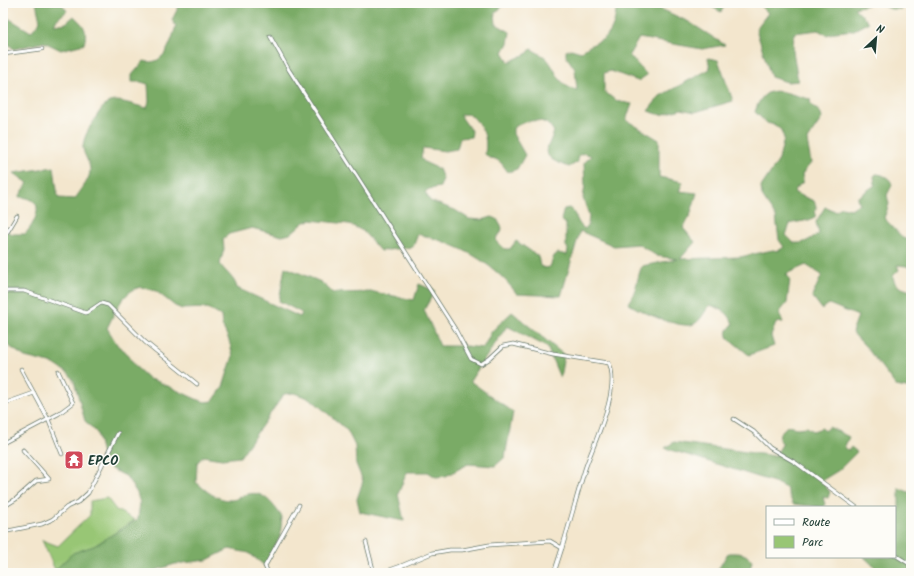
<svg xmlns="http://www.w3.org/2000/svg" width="914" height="576" font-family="Kalam,sans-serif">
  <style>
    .green { fill: #98c674; stroke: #5c8254 }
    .forest { fill: #7aab66; stroke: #4c744d; fill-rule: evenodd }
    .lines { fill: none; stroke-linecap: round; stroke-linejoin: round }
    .street-casing { stroke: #69786a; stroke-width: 4.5 }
    .street { stroke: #fff; stroke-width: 3 }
    .labels { text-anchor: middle; stroke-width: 3; stroke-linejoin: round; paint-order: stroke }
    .poi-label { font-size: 13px; font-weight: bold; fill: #1f3d34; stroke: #fdfcf7; text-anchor: start }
  </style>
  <rect width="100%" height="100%" fill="#fdfcf7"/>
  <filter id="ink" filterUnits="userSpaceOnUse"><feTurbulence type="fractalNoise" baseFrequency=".025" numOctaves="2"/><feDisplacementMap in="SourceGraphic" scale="8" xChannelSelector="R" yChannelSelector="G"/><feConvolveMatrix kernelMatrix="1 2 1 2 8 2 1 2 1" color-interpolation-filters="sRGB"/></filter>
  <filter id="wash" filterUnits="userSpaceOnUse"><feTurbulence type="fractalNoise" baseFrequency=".012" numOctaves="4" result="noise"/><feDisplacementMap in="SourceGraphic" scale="16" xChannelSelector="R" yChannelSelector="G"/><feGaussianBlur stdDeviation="0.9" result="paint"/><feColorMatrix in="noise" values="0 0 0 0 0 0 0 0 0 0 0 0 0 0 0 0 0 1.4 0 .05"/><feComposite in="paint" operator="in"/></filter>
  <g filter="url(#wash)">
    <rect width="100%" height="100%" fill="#f3e6cd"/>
    <!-- green -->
    <path class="green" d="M107,498L116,510L135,520L94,546L73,553L55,570L42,540L58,546L87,518L90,515V501Z"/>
    <!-- forest -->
    <g class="forest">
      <path d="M36,3H61L67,11L57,19L54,25L66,23L74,16C84,26 88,29 84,44L61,50L44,42L14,49L3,40V15L31,32L40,21Z"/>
      <path d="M183,3H506L495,13L496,24L510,32L508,43L503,52L509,62L528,53L531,49C536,52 543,55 547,59C557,71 559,87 577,90L575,69L566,56V51L571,49L581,52C587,47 593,44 600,41C615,33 615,18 617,3H648L689,22L725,45L702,49L639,38L629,55L647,75L638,81L611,71L604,73V91L616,101L632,104L626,120L659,140V177L683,182L679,191L697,193L690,216L683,228L695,242L680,259L740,257L773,250L778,251L784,247L779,240L776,217L762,196L761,187L779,160L784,138L781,130L775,125L767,123L755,112C765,79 785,94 810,99L811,105L820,112L822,118L807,140L811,163L802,174L803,182L794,190L795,193L814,201L816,206L815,217C808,222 798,221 790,224L786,235L794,243C806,244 809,239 819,234L816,222L825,207L835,211L842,207L851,209L860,203L857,199L858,197L875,185L874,176L876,174C882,174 891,178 892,185L887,195L889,204L884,218L904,239H911V270L907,266L897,265L899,270L893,276C894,287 902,288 911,291V389L896,386L867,348L852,332L858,316L829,304L822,309L812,296L822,275L806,265L786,274L790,279L787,303L779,313L783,322L776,323L771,336L774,346L749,355L727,337L728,330L733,324C729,312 721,309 710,305C705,310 701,321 694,324C682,330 638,311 628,303C638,289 636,280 642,266L678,259L657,256L638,244L614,246L580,231L561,296L517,294C492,261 458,244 418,234L413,247L380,251L363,231L349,224L310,220L303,223L290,234L282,236L252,228L229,234L223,239L224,249L220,264C226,273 235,278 237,288L300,317L302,313L279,301L285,267L321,282L333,293L374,292L414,300L419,284L435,291L424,310L440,346H465L483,348L492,331L512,312L564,355L560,378L547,347L507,326L470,381L513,412L505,457L495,466L468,464L446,476L436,477L428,472H407L398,494L404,521L360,512L357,499L363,481L356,464L355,446L347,430L311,399L294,393L284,394L240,457L222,459L203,456L197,463L196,482C206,491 216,500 231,500C237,500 243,495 249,494C264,490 275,507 282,517L280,537L265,566L249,553L229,549L207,560L175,564L147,573H62L55,570L73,553L94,546L138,519L140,503L137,493L126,476L111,469L103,458L97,433L85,421L74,381L69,374L54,364L25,357L3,342V229L12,234H25C32,227 44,207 32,200C29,198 23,197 19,197L28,183L14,173L54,167L58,198L75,199C80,191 89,181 90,172C91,163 84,157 83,148C83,139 88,130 93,122C110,92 116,101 147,108L149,101L148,84L141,82H132V75L144,61C165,67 171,41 176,26L172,20L179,6ZM465,114L471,115C483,127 488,136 485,154L489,158C499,158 502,164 508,172L517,169L525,155L513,134V128C526,119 547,116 554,132L546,151C549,161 560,163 569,167L578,162L577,157C582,152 586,153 591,156L584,163L585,186L583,198L589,215L588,225L585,229C576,224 577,213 569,208L564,209L561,220L566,224V246L568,249L567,255L558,253L554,256L550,267L545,268L540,266L538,256L516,241L510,249H505L496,241L497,236L501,233L502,228L497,219L492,217L482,220L469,219L455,210L430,201L425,192L429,189L440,187L443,179L439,169L424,162L421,158L423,148L445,151L457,149L460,138L471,137L472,132L460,115ZM141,287L156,291L175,306L182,309L207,308L221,316L222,325L229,340L233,356L223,387L213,401L205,402L196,399L159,382L149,379L136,367L125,351L118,346L107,328C115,313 122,291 141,287Z"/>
      <path d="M705,3H726L721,12Z"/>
      <path d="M758,3H904L901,9H891L876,3L854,8L869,22L854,30L835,32L827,35L818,30L794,33L793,51L798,81L787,82L771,77L756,29L768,13Z"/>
      <path d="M708,58L718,60L733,101L695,112L681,109L661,115L648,111L660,96L710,69Z"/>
      <path d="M787,426L797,428L807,427L813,431L822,428L824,431L829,427L849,437L844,448L849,450L851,447L857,452L839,470L821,481L830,492L828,498L823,497L825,505L824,507L793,504L786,488L774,482L665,448L674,442L775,456L783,443L779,440L780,433Z"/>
      <path d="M899,488L911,493V573H875V567L864,557H895V524L899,519Z"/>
      <path d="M728,553C739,553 745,552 752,561L749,573H716Z"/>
    </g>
  </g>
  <g filter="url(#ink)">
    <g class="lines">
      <!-- street casing -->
      <g class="street-casing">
        <g id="street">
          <path d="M270,36L289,70L455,329L471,359L481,364L489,359L503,346L513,344L553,354L609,363C621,390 594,442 585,469C577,495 570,522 562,548L550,541L489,545L462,550H450L432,553L401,566L402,573"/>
          <path d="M3,54L42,49"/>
          <path d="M3,235L8,231L17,216"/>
          <path d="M3,291H24L86,313L101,303L108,305L145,342L197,384"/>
          <path d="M21,369L48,419L62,454"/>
          <path d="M3,404L34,393"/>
          <path d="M734,419L754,432L770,448L796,463L856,507"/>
          <path d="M3,443L58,414L73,403L58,371"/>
          <path d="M3,507L16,499L36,481L49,479L23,450"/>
          <path d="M3,532L42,524L53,519L67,507L78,502L88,493L118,433"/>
          <path d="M3,540H6"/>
          <path d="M366,542L374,573"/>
          <path d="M895,555L908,563L911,568"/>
          <path d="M268,573L265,566L299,505"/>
          <path d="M381,573L401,566"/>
          <path d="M554,573L562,548"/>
        </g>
      </g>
      <!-- street -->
      <use href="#street" class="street"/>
    </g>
  </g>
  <!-- icons -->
  <defs>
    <g id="temple-square" transform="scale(1)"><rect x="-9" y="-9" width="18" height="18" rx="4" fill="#d1495b" stroke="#fdfcf7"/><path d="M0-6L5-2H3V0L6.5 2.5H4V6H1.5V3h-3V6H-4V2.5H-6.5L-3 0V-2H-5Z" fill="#fff"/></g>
  </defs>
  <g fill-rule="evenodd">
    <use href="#temple-square" x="74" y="460"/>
  </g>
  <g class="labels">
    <!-- poi labels -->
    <g class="poi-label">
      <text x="88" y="465">EPCO</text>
    </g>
  </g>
  <!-- margin -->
  <rect width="914" height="576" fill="none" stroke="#fdfcf7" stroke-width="16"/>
  <!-- legend -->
  <rect x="766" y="506" width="130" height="52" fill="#fdfcf7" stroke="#a4b0a9"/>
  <rect x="774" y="519" width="20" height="6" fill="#ffffff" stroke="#a4b0a9"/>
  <text x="802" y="526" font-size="12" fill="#1f3d34">Route</text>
  <rect x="774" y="536" width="20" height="12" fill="#98c674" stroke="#a4b0a9"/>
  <text x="802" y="546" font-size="12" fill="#1f3d34">Parc</text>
  <!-- north arrow -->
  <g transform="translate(876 38) rotate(26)" stroke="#fdfcf7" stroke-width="3" paint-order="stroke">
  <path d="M0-3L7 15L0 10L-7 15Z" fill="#1f3d34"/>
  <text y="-6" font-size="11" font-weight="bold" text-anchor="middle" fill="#1f3d34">N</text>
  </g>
</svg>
